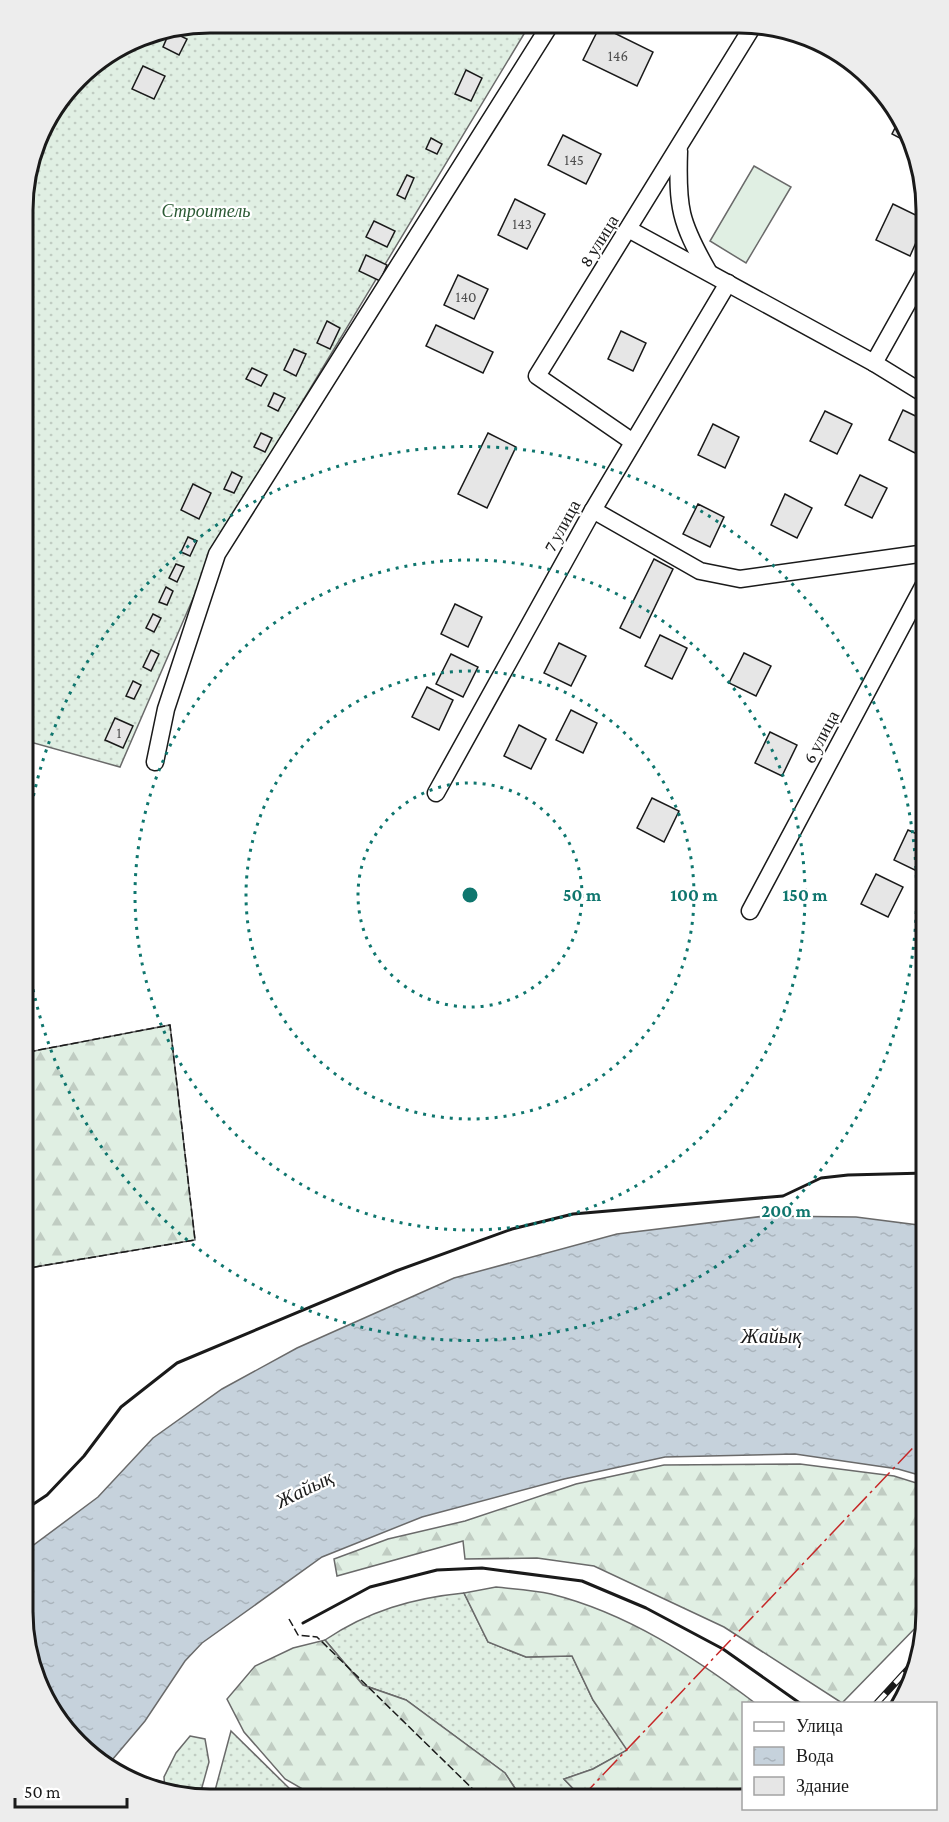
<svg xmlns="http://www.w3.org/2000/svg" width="949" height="1822" font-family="'Crimson Pro',serif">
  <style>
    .grass { fill: url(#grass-dots); stroke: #6a6a6a; stroke-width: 1.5 }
    .forest { fill: url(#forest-firs); stroke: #6a6a6a; stroke-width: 1.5 }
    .pitch { fill: #e0efe3; stroke: #6a6a6a; stroke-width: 1.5 }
    .water { fill: url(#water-ripples); stroke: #6a6a6a; stroke-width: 1.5 }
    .building { fill: #e6e6e6; stroke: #1a1a1a; stroke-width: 1.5 }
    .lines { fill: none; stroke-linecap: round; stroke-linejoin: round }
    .minor-casing { stroke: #1a1a1a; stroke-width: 19 }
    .minor { stroke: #fff; stroke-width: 16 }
    .rail-casing { stroke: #1a1a1a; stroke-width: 7 }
    .rail { stroke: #fff; stroke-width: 4.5; stroke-dasharray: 14; stroke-linecap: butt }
    .fence { stroke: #1a1a1a; stroke-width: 1.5; stroke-dasharray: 8 3; stroke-linecap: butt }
    .wall { stroke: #1a1a1a; stroke-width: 3 }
    .power { stroke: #c62828; stroke-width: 1.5; stroke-dasharray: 21 4.5 3 4.5; stroke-linecap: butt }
    .ring { fill: none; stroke: #0f766e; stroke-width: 3; stroke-dasharray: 3 6 }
    .labels { text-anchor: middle; stroke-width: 4.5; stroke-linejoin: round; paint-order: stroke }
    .number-label { font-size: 15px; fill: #4d4d4d }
    .park-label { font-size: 18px; font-style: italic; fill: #2b5a34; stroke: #fff }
    .street-label { font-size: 18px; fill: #1a1a1a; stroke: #fff }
    .water-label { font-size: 20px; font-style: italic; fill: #1a1a1a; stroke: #fff }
    .rim { fill: none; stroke: #1a1a1a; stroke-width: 3 }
    .centre { fill: #0f766e; stroke: #fff; stroke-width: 3 }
    .ring-label { font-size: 18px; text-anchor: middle; font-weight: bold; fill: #0f766e; stroke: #fff; stroke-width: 4.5; stroke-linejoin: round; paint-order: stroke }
  </style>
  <defs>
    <pattern id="grass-dots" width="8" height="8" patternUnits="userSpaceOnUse" patternTransform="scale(1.5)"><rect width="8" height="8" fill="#e0efe3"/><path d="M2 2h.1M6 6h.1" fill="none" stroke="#c0ccc2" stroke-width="1.8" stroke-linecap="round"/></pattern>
    <pattern id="forest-firs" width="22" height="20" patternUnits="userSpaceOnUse" patternTransform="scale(1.5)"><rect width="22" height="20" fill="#e0efe3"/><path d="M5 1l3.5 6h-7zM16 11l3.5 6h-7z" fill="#c0ccc2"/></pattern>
    <pattern id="water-ripples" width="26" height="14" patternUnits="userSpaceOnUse" patternTransform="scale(1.5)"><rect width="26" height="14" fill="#c6d2dc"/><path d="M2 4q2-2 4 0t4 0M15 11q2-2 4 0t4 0" fill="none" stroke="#aab4bc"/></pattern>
  </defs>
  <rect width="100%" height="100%" fill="#fff"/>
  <!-- grass -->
  <g class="grass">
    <path d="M210,23L530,24L217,543L120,767L23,740L24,186L42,127L86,69L138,37Z"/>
    <path d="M464,1593L488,1642L526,1657L572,1656L593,1700L628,1750L593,1769L564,1779L583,1799H522L505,1773L406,1700L363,1685L325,1640C368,1611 413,1598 464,1593Z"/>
    <path d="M231,1731L291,1790L303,1798H213Z"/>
    <path d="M190,1736L205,1739L209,1762L199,1798H185L165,1792L164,1777L176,1753Z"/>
  </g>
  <!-- forest -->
  <g class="forest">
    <path d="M170,1025L195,1240L23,1269V1053Z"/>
    <path d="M800,1464L894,1476L926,1486V1617L842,1703L724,1627L594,1566L537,1558L465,1559L463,1541L337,1576L334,1559L388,1539L465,1521L576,1484L664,1465Z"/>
    <path d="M496,1587C514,1589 533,1590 551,1594C627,1613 694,1657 755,1703L744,1704L743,1799H583L564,1779L593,1769L627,1750L593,1700L572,1656L526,1657L488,1642L464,1593Z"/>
    <path d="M325,1640L363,1685L406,1700L505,1773L522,1799L318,1798L285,1779L244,1732L227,1699L255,1666L293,1648Z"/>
  </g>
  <!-- pitch -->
  <path class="pitch" d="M754,166L791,187L746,263L710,241Z"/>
  <!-- water -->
  <path class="water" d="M765,1216L856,1217L926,1226V1477L898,1469L795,1454L665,1457L564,1479L422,1517L322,1557L202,1643L185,1661L145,1721L107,1766L86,1753L32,1672L23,1612V1553L98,1497L153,1438L222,1389L297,1348L454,1278L617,1234Z"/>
  <!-- building -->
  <g class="building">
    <path d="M600,26L653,52L637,86L583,60Z"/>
    <path d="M170,31L187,39L179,55L163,47Z"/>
    <path d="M143,66L165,76L154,99L132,89Z"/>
    <path d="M466,70L482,78L471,101L455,94Z"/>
    <path d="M898,122L913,145L892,134Z"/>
    <path d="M563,135L601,154L586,184L548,165Z"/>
    <path d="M431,138L442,144L437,154L426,149Z"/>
    <path d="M407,175L414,178L405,199L397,195Z"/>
    <path d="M515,199L545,214L527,249L498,235Z"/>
    <path d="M893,204L926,220L910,256L876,240Z"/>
    <path d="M374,221L395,231L387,247L366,237Z"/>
    <path d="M366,255L387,265L380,281L359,271Z"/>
    <path d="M458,275L488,289L474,319L444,305Z"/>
    <path d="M327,321L340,328L330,349L317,343Z"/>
    <path d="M436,325L493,352L483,373L426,346Z"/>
    <path d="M621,331L646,343L633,371L608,359Z"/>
    <path d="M294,349L306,354L296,376L284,370Z"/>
    <path d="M252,368L267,375L261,386L246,379Z"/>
    <path d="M274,393L285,398L278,411L268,406Z"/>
    <path d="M903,410L926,421V430L915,453L889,440Z"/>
    <path d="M825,411L852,424L837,454L810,441Z"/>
    <path d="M713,424L739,437L725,468L698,455Z"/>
    <path d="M261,433L272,438L265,452L254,447Z"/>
    <path d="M488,433L516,447L487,508L458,494Z"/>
    <path d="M232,472L242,477L234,493L224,489Z"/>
    <path d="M860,475L887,488L872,518L845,505Z"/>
    <path d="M193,484L211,493L199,519L181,510Z"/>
    <path d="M785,494L812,508L797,538L771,525Z"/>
    <path d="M698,504L724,517L710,547L683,534Z"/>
    <path d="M188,537L197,541L190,556L181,552Z"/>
    <path d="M654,559L673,569L640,638L620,628Z"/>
    <path d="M176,564L184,567L177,582L169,578Z"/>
    <path d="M166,587L173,591L167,605L159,602Z"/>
    <path d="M455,604L482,617L468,647L441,634Z"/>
    <path d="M153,614L161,618L154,632L146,628Z"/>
    <path d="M660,635L687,648L672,679L645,666Z"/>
    <path d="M559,643L586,656L571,686L544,673Z"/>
    <path d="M151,650L159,654L151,671L143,667Z"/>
    <path d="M744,653L771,666L756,696L729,683Z"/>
    <path d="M451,654L478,667L463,697L436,684Z"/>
    <path d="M133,681L141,685L134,699L126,696Z"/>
    <path d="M427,687L453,700L439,730L412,717Z"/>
    <path d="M571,710L597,723L583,753L556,740Z"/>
    <path d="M115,718L133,726L123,748L105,740Z"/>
    <path d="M519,725L546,739L531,769L504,756Z"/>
    <path d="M770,732L797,745L782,776L755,763Z"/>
    <path d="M652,798L679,811L664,842L637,828Z"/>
    <path d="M908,830L926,838V861L921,873L894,860Z"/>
    <path d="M876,874L903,887L888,917L861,904Z"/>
  </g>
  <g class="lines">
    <!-- minor casing -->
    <g class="minor-casing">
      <g id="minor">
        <path d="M679,151C677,208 680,222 708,271"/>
        <path d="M630,230L874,363L926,395"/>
        <path d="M874,363L926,270"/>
        <path d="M633,442L537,376L753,26"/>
        <path d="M593,510L700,571L740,579L926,553"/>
        <path d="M155,762L166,709L217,554L550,25"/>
        <path d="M436,793L593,510L728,283"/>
        <path d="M750,911L926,581"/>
      </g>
    </g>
    <!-- minor -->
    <use href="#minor" class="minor"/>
    <!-- rail casing -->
    <g class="rail-casing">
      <path id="rail" d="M876,1704L919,1657"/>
    </g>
    <!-- rail -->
    <use href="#rail" class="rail"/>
    <!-- fence -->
    <g class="fence">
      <path d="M23,1269L195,1240L170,1025L23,1053"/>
      <path d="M289,1619L298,1635L317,1637L483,1799"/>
    </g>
    <!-- wall -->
    <g class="wall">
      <path d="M23,1511L47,1495L84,1456L121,1407L177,1363L396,1271L512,1229L573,1214L783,1196L821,1178L848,1175L926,1173"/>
      <path d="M303,1623L370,1587L437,1570L482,1568L582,1581L646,1608L723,1649L801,1704"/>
    </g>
    <!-- power -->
    <path class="power" d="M580,1799L926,1434"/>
  </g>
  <!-- distance rings -->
  <g class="ring">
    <circle cx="470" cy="895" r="112"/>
    <circle cx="470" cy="895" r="224"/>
    <circle cx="470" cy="895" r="335"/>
    <path d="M23 876A447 447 0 1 1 23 911"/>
  </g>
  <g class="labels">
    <!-- number labels -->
    <g class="number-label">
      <text x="618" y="61">146</text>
      <text x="574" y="165">145</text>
      <text x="522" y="229">143</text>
      <text x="466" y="302">140</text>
      <text x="119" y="738">1</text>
    </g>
    <!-- park labels -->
    <g class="park-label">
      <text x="206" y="217">Строитель</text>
    </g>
    <!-- street labels -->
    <g class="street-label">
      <text transform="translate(599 241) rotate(-58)" y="6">8 улица</text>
      <text transform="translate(562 526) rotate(-61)" y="6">7 улица</text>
      <text transform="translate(821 737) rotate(-62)" y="6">6 улица</text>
    </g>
    <!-- water labels -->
    <g class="water-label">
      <text x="771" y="1343">Жайық</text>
      <text transform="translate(304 1489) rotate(-26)" y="7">Жайық</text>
    </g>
  </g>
  <!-- crop -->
  <path d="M0 0H949V1822H0ZM210 33H739A177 177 0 0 1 916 210V1612A177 177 0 0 1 739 1789H210A177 177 0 0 1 33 1612V210A177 177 0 0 1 210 33Z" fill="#ededed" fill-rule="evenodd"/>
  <path class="rim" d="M210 33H739A177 177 0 0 1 916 210V1612A177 177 0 0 1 739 1789H210A177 177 0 0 1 33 1612V210A177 177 0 0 1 210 33Z"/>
  <circle cx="470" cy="895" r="9" class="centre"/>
  <g class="ring-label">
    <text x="582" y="901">50 m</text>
    <text x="694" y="901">100 m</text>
    <text x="805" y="901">150 m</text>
    <text x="786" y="1217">200 m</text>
  </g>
  <!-- legend -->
  <rect x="742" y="1702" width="195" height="108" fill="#ffffff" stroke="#a3a3a3" stroke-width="1.5"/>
  <rect x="754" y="1722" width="30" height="9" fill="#ffffff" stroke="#a3a3a3" stroke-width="1.5"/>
  <text x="796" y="1732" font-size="18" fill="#1a1a1a">Улица</text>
  <rect x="754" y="1747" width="30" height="18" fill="url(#water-ripples)" stroke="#a3a3a3" stroke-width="1.5"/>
  <text x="796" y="1762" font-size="18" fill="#1a1a1a">Вода</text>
  <rect x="754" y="1777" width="30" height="18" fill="#e6e6e6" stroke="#a3a3a3" stroke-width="1.5"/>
  <text x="796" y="1792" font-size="18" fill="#1a1a1a">Здание</text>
  <!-- scale -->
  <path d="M15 1798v9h112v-9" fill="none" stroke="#1a1a1a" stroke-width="3"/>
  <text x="24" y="1798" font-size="18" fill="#1a1a1a" stroke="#ffffff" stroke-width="4.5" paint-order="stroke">50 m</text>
</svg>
